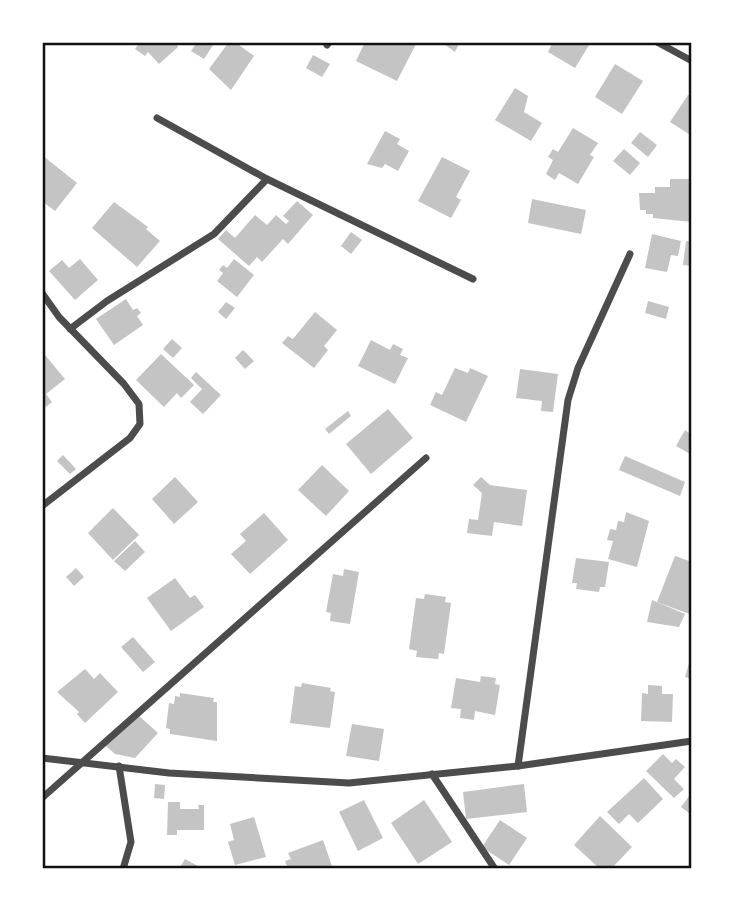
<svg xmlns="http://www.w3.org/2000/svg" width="734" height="911" font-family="Merriweather,serif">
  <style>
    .building { fill: #c4c4c4 }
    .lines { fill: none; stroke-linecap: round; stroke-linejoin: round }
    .minor { stroke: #4c4c4c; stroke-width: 7 }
    .neatline { fill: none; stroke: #111; stroke-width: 2.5 }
  </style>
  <rect width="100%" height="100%" fill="#fff"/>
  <!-- building -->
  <g class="building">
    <path d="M140,42H176L178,47L159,64L148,52L145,56L135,49Z"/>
    <path d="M197,42H215L204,59L191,51Z"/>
    <path d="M229,42H235L254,56L231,90L209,69Z"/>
    <path d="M365,42H413L416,44L397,81L356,61Z"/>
    <path d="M441,42H460L455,52Z"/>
    <path d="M553,42H591L575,68L548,52Z"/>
    <path d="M313,55L330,64L322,77L306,68Z"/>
    <path d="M615,64L643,81L622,114L595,97Z"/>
    <path d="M515,88L528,96L524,112L542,123L531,141L495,120Z"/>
    <path d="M688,95L692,97V136L670,122Z"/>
    <path d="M573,128L598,143L590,155L594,157L578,184L559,173L555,180L546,174L553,160L548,157L553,149L558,152Z"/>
    <path d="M385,131L400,139L397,144L409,151L398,171L385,164L382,168L367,164Z"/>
    <path d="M640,132L657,145L648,157L631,143Z"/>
    <path d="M624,149L640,163L630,175L613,161Z"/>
    <path d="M42,155L77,183L55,211L42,201Z"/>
    <path d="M442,157L470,171L456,197L461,200L451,218L418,201Z"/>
    <path d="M670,179H692V222L653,218V214H646V210H640L639,193H655V187H670Z"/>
    <path d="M532,199L586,210L581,234L528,223Z"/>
    <path d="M297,201L313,215L288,244L283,239L262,262L257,257L249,266L218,239L226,230L235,238L255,215L267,225L276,215L286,224L289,221L283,216Z"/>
    <path d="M114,202L148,227L146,229L160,241L137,267L92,228Z"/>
    <path d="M351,232L362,240L351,254L341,246Z"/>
    <path d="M652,234L681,241L678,256L671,255L667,272L645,268Z"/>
    <path d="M686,241L692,242V266L683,265Z"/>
    <path d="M80,259L98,280L75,300L49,271L62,260L69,268Z"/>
    <path d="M234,259L254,275L237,297L217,281L223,273L219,270L223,265L227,268Z"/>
    <path d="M126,299L133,310L137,308L141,313L137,316L143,325L114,345L96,319Z"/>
    <path d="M648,301L669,307L666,319L645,313Z"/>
    <path d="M226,302L235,308L226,319L218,312Z"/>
    <path d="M315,312L337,330L324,346L328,350L314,368L282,343L288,336L293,339Z"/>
    <path d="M172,339L182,348L173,358L163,349Z"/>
    <path d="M371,340L390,350L393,344L403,349L400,355L408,358L395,384L358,366Z"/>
    <path d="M243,350L254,361L245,369L235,358Z"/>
    <path d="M161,354L194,385L181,398L177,393L164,407L136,380Z"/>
    <path d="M45,355L65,379L46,394L52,402L46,407L42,402V358Z"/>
    <path d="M455,368L468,373L470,368L488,376L466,422L430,405L436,392L442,395Z"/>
    <path d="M520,369L558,374L553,412L541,411L542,401L516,398Z"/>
    <path d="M196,372L221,395L203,414L190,402L202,389L191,378Z"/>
    <path d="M388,409L413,438L371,474L346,444Z"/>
    <path d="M348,411L351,416L329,434L325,429Z"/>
    <path d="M685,430L692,435V455L676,446Z"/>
    <path d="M63,455L76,469L70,474L57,461Z"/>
    <path d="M625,456L685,482L680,496L619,470Z"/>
    <path d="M322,465L349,491L326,516L298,490Z"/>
    <path d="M175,477L198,502L174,524L152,499Z"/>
    <path d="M481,477L490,485L527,490L522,526L494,522L492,536L467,533L469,519L478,520L482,493L473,485Z"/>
    <path d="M113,508L139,535L113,560L88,533Z"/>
    <path d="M626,512L649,521L637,567L608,559L613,541L607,540L610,529L616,530L618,521L624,522Z"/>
    <path d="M264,513L288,540L250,574L231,554L246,541L240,534Z"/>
    <path d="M135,541L145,552L125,571L114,561Z"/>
    <path d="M675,556L692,562V615L657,602Z"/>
    <path d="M576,558L609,562L605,587H600L599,592L576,589L577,583H572Z"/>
    <path d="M76,568L84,577L74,586L66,577Z"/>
    <path d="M344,569L359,572L350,624L330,621L331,613L326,612L333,574L343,576Z"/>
    <path d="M175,578L190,598L195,595L204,607L171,631L147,598Z"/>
    <path d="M425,594L446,597L445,602L451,603L444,654L439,653L438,659L416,657L417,651L409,649L416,598L424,599Z"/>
    <path d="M652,600L685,614L679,627L647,622Z"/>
    <path d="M133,637L155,662L143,672L121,647Z"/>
    <path d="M692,653V679L685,677Z"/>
    <path d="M85,669L94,679L100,673L118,692L85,723L77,714L79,712L57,692Z"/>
    <path d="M481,676L496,678L495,684L500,685L495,715L475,711L474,720L460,718L461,709L451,708L456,678L480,682Z"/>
    <path d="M302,683L331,688L330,691L335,692L330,728L290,723L295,686L301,687Z"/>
    <path d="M648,685L662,686V694H673L672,722L641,721L642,693L648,694Z"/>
    <path d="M180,693L214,698L213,702H217V741L170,734V729L166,728L169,703L174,704L175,696L180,697Z"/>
    <path d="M137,714L158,733L135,758L115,754L106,746Z"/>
    <path d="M352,724L384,729L379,761L346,756Z"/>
    <path d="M663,754L672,763L676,759L685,767L674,779L684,789L674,798L646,771Z"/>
    <path d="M644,778L663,799L638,823L629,814L619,824L607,812Z"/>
    <path d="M155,784L165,785L164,799L154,798Z"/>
    <path d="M524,784L527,812L466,819L463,792Z"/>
    <path d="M692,792V812L690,814L681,807Z"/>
    <path d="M364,800L383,838L358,851L339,812Z"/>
    <path d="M424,800L452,842L418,864L391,823Z"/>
    <path d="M168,802H180V809H199L198,805H204V830H177V835H167Z"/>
    <path d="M600,816L632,847L611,869H600L574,845Z"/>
    <path d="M254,817L266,857L235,865L228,842L234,840L230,824Z"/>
    <path d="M500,820L527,838L509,865L482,847Z"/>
    <path d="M323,840L333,869H288L285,861L291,859L288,853Z"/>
    <path d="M185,859L203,869H179Z"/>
  </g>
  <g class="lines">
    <!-- minor -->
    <g class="minor">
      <path d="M657,42L692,61"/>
      <path d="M327,45L329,42"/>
      <path d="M157,118L267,179"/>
      <path d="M42,293L59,317L124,384L139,404L140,424L130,438L42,506"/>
      <path d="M70,329L107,301L214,234L267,179L473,279"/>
      <path d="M42,758L169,773L349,783L518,766L692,741"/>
      <path d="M119,766L131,842L123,869"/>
      <path d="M518,766L568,400L578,368L630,254"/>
      <path d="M432,774L495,869"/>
      <path d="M42,798L426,458"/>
    </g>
  </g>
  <!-- border -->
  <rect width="734" height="911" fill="none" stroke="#ffffff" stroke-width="88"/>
  <rect x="44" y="44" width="646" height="823" class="neatline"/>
</svg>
